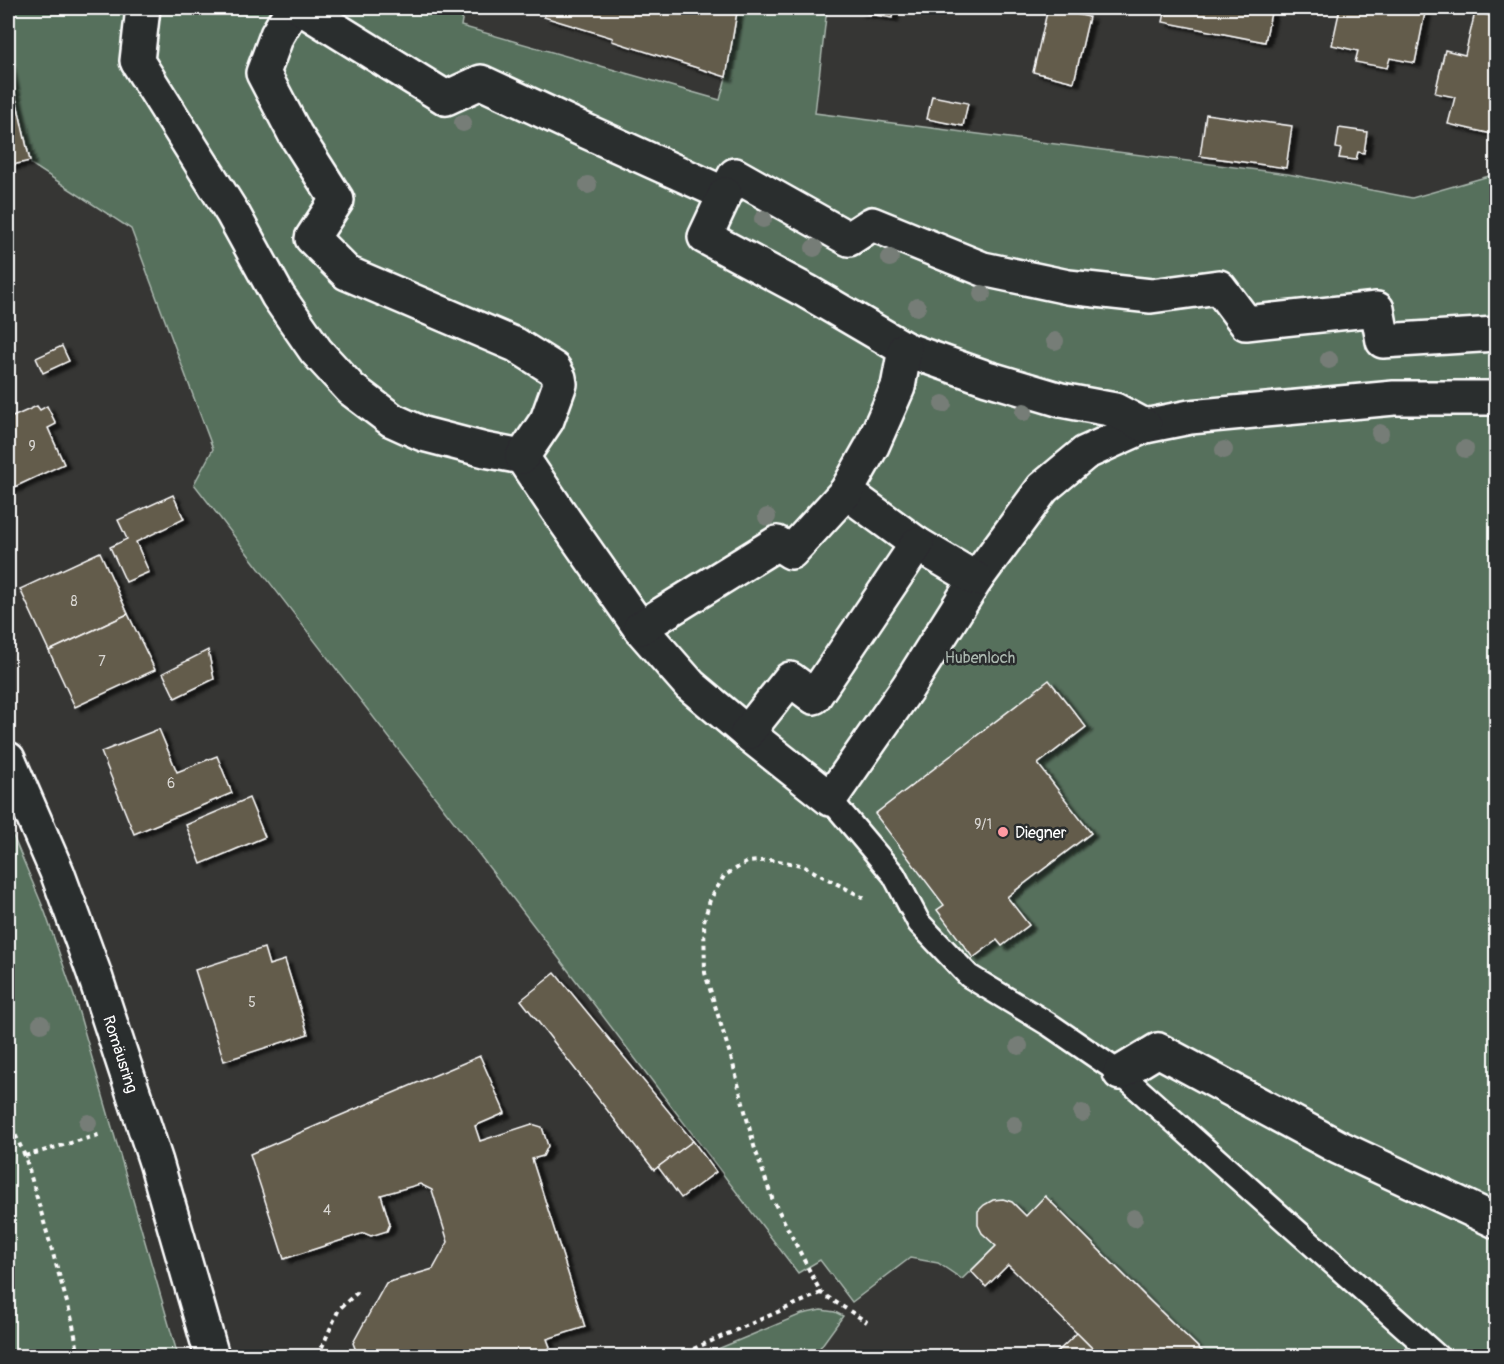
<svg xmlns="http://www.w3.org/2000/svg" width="1504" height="1364" font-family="Pangolin,sans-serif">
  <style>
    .green { fill: #566f5c; stroke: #aab7ae; stroke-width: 1.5 }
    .building { fill: #645b4c; stroke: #fff; stroke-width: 1.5; filter: url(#shadow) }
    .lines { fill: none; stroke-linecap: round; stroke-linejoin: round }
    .service-casing { stroke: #fff; stroke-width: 27 }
    .pedestrian-casing { stroke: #fff; stroke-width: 38 }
    .secondary-casing { stroke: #fff; stroke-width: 38 }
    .path { stroke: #fff; stroke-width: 4; stroke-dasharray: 4.5 4.5; stroke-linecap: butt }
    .service { stroke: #2a2d2e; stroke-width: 22 }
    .pedestrian { stroke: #2a2d2e; stroke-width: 33 }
    .secondary { stroke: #2a2d2e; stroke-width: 33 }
    .tree { fill: #767d77 }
    .poi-dot { fill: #ff9aa2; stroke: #2a2d2e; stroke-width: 2 }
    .labels { text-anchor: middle; stroke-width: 5; stroke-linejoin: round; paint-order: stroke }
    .number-label { font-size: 14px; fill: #d8d6d2 }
    .park-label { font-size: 16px; fill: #aab7ae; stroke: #2a2d2e }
    .poi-label { font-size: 16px; fill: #fff; stroke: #2a2d2e; text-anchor: start }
    .street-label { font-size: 16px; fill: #fff; stroke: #2a2d2e }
  </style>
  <defs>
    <filter id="shadow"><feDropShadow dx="6" dy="4" stdDeviation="1.5" flood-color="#0009"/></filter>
  </defs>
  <rect width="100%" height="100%" fill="#363634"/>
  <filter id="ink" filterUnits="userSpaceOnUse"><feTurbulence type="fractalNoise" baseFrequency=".0167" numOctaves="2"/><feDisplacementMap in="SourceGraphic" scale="12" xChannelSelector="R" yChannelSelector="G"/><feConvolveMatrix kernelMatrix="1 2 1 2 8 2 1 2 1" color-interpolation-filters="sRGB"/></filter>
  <g filter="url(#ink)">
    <!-- green -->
    <g class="green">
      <path d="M8,8H464L461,26L720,100L726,77L738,8H827L815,113L1288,174L1412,198L1496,174V1356H1267L1259,1349L1251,1356H1207L1045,1196L1026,1216C1008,1203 997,1190 979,1211L982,1233L996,1246L962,1279L938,1263L910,1258L852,1302L820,1260L798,1273L561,961L194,484L213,449L131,229L31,164L8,59Z"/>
      <path d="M8,824L45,912L75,999L178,1356H8Z"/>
      <path d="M821,1310L835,1312L843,1316L814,1356H701L802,1314Z"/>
    </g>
    <!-- building -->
    <g class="building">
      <path d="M547,8H721L737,12L726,77L612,41L613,38L544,17Z"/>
      <path d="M859,8H894L892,18L858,12Z"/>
      <path d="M1048,8L1089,17L1074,82L1033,72Z"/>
      <path d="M1166,8H1272L1265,42L1163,22Z"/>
      <path d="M1340,8H1426L1415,63L1390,58L1387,68L1355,62L1358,51L1332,45Z"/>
      <path d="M1475,12L1496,17V115L1492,134L1448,124L1455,97L1435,93L1445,50L1465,55Z"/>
      <path d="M8,63L30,161L8,166Z"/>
      <path d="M932,96L968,103L963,126L927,119Z"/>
      <path d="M1206,114L1292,126L1286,168L1200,156Z"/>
      <path d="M1339,128L1367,132L1364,153L1358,152L1356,160L1339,158L1341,149L1336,148Z"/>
      <path d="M62,346L69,361L43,373L36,358Z"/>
      <path d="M37,406L40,410L47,406L56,424L48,428L64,464L8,490V419Z"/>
      <path d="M173,495L184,519L136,542L149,572L126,582L110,547L127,539L118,520Z"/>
      <path d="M100,552L128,614L49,651L20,589Z"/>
      <path d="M128,614L155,670L75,707L49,651Z"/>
      <path d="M208,650L214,679L175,698L163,673Z"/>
      <path d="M1049,680L1086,727L1038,764L1091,833L1007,897L1029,925L1002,946L997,940L973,958L937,910L944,905L875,814Z"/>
      <path d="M159,729L177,772L217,756L232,793L134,834L101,752Z"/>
      <path d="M249,798L265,837L201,864L186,825Z"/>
      <path d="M264,948L269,965L285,960L308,1034L224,1061L195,970Z"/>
      <path d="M555,973L693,1141L654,1170L521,1000Z"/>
      <path d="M480,1056L505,1113L475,1126L480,1141L532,1124L542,1127L548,1146L543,1156L532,1159L585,1327L547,1339L550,1347L547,1352L532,1356L524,1354L517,1356H358L353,1343L386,1283L433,1269L448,1242L432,1190L420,1184L381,1195L390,1224L387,1231L371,1236L364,1233L284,1259L250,1154Z"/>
      <path d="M693,1141L716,1172L681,1198L658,1167Z"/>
      <path d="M1045,1196L1151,1302L1207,1356H1100L1008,1265L986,1287L971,1271L996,1246L982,1233L978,1225V1211L984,1205L993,1200L1003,1199L1012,1202L1026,1216Z"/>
      <path d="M1077,1333L1100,1356H1053Z"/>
    </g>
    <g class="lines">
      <!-- service casing -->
      <g class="service-casing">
        <path id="service" d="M830,799L894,875L919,923L969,976L1050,1025L1120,1073L1437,1356"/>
      </g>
      <!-- pedestrian casing -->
      <g class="pedestrian-casing">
        <g id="pedestrian">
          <path d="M143,8L137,61L233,214L278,296L316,351L351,389L392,420L423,434L485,450L522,457L565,521L640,628L690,685L747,733L830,799L908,687L976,579L1043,488L1085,453L1145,426L1190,417L1394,398H1496"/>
          <path d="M293,8L277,35L263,73L295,134L337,200L312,238L347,273L516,345L554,369L559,378L560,384L547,420L522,457"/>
          <path d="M301,8L446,98L481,82L588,132L725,194L735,175L849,239L872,224L983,269L1068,287L1151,296L1219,287L1246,323L1377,309L1383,341L1496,334"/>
          <path d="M725,194L705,237L806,291L905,349L987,378L1061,400L1115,410L1145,426"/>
          <path d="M846,492L917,544L976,579"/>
          <path d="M640,628L777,543L791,552L846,492L872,446L898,387L905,349"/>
          <path d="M747,733L790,679L814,697L917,544"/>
          <path d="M1120,1073L1158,1050L1338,1147L1496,1221"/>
        </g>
      </g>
      <!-- secondary casing -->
      <g class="secondary-casing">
        <path id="secondary" d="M8,759L57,872L94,973L156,1162L212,1356"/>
      </g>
      <!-- path -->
      <g class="path">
        <path d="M864,898L801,865L773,860L747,862L724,876L710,900L704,921L705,973L733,1064L754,1146L772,1198L821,1293L867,1322"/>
        <path d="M8,1119L25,1156L72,1320L79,1356"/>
        <path d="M25,1156L102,1134"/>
        <path d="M318,1356L339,1309L360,1290"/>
        <path d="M677,1356L821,1293"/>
      </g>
      <!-- service -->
      <use href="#service" class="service"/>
      <!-- pedestrian -->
      <use href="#pedestrian" class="pedestrian"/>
      <!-- secondary -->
      <use href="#secondary" class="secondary"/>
    </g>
    <!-- trees -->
    <g class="tree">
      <circle cx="463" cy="123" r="9"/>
      <circle cx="588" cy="185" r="9"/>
      <circle cx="763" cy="219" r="9"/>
      <circle cx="814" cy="248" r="9"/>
      <circle cx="890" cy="258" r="9"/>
      <circle cx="982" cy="294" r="9"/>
      <circle cx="917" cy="307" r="9"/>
      <circle cx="1055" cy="341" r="9"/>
      <circle cx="1329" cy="360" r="9"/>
      <circle cx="943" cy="404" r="9"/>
      <circle cx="1024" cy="412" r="9"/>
      <circle cx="1380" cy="433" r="9"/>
      <circle cx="1465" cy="449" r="9"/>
      <circle cx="1224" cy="450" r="9"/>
      <circle cx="767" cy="517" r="9"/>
      <circle cx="41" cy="1024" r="9"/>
      <circle cx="1019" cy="1046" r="9"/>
      <circle cx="1082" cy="1113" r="9"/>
      <circle cx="88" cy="1123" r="9"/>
      <circle cx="1014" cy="1125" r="9"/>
      <circle cx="1134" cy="1218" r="9"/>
    </g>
  </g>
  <!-- markers -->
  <circle class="poi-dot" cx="1003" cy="832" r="6"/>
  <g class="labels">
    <!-- number labels -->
    <g class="number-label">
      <text x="32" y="451">9</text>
      <text x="74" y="606">8</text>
      <text x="102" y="666">7</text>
      <text x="171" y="788">6</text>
      <text x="983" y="829">9/1</text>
      <text x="252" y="1007">5</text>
      <text x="327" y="1215">4</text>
    </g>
    <!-- park labels -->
    <g class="park-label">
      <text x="980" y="663">Hubenloch</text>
    </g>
    <!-- poi labels -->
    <g class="poi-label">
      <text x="1015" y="838">Diegner</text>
    </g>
    <!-- street labels -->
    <g class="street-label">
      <text transform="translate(121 1054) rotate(72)" y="6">Romäusring</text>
    </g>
  </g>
  <!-- margin -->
  <rect width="1504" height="1364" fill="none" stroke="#2a2d2e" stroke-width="30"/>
  <rect x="15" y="15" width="1474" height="1334" fill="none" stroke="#fff" stroke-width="2" filter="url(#ink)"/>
</svg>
